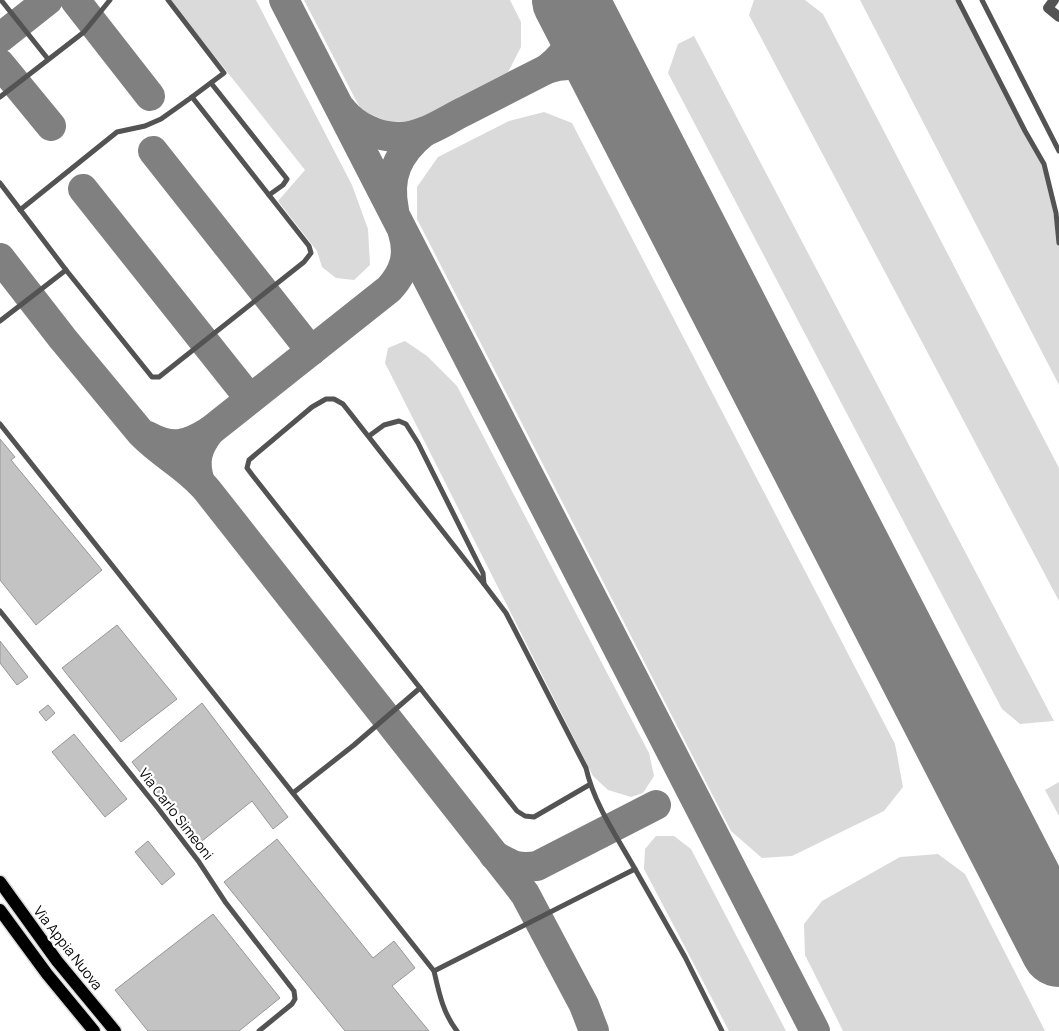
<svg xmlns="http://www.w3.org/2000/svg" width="1059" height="1031" font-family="Manrope,sans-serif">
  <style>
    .green { fill: #dadada }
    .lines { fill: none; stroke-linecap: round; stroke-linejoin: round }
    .taxiway { stroke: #808080; stroke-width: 30 }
    .runway { stroke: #808080; stroke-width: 76 }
    .building { fill: #c3c3c3; stroke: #979797 }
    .primary-casing { stroke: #dbdbdb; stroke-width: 15 }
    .service { stroke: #535353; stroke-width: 5 }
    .minor { stroke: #535353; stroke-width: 10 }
    .primary { stroke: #000; stroke-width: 12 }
    .labels { text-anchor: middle; stroke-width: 4.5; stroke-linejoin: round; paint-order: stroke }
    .street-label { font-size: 14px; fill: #000; stroke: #fff }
  </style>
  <rect width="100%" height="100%" fill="#fff"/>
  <!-- green -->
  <g class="green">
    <path d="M170,0H256L352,185L368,229L370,265L354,280L336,278L322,267L317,251L278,201L305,170Z"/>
    <path d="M304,0H510L521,22V47L508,72L423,121L389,122L361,110Z"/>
    <path d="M754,0H805L823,14L1059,468V601L749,15Z"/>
    <path d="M860,0H958L1044,164L1059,243V385Z"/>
    <path d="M694,36L1054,721L1020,724L1002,709L668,73L678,44Z"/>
    <path d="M544,112L572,123L895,744L903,787L884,811L792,856L762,858L731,831L417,219V187L438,157L509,121Z"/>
    <path d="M405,341L427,356L457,386L649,753L654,776L643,793L631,797L608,790L593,776L385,363L388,348Z"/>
    <path d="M1059,782V816L1045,790Z"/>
    <path d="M656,836H674L691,849L786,1031H729L644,869L645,849Z"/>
    <path d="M938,854L965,874L1045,1031H843L805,955L804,924L822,901L900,857Z"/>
  </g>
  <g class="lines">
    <!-- taxiway -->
    <g class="taxiway">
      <path d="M75,0L150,96"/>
      <path d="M284,0L815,1031"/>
      <path d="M0,38L48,0"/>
      <path d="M0,64L51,126"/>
      <path d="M547,69C577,58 599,70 618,93"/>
      <path d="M343,111C355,126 378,137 397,137C422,138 444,121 465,111C492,97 520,83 547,69C574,48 577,32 569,0"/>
      <path d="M153,151L311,351"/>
      <path d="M83,189L250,399"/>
      <path d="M394,210C387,176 398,153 424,132"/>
      <path d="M0,258L63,339L141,433C162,455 187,466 207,490L515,881L525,894L584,1005L594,1031"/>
      <path d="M210,431L389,289C404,273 410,255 403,233"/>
      <path d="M148,436C173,450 188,445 210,431C197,448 193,461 200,482"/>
      <path d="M494,855C511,865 517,869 537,866L656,805"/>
    </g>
    <!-- runway -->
    <path class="runway" d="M570,0L1059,949"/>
  </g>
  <!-- building -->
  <g class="building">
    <path d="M0,439L15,457L11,460L102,570L36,625L0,580Z"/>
    <path d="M117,625L177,699L121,742L62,668Z"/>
    <path d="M0,641L28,677L17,685L0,663Z"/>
    <path d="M202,703L288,817L273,829L252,801L197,845L132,762Z"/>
    <path d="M48,705L55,713L46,721L39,712Z"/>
    <path d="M74,734L127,799L105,817L52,752Z"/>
    <path d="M277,839L373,958L394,941L415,968L392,986L429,1031H345L224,882Z"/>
    <path d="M148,841L175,874L162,885L135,852Z"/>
    <path d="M213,914L280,998L239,1031H148L115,990Z"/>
  </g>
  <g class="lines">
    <!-- primary casing -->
    <g class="primary-casing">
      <g id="primary">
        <path d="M0,882L57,961L115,1031"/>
        <path d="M0,910L47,974L94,1031"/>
      </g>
    </g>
    <!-- service -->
    <g class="service">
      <path d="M1,0L48,59"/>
      <path d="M958,0L1025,131L1044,164L1056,213L1059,243"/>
      <path d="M982,0L1059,151"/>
      <path d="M211,83L287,179L283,185L269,195"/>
      <path d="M0,97L84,32L110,0"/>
      <path d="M0,183L66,270L152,377H159L304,262L311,253L309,246L192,97L224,73L168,0"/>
      <path d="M20,210L117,132L145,126L161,119L192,97"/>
      <path d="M0,321L66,270"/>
      <path d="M0,424L434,971C439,993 443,1013 457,1031"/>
      <path d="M369,436L384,425L399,421L406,424L418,443L483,573L484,584L506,613L586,768C594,804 617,837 635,869"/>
      <path d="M484,584L343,404L334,399H326L312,407L249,460L247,468L253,476L517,811L525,816L534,817L589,785"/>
      <path d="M0,611L157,807L199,862L226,903L294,991L295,999L292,1004L259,1031"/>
      <path d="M293,793L354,745L420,688"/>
      <path d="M434,971L635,869L685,957L722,1031"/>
    </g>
    <!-- minor -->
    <path class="minor" d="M1054,0L1048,8L1059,17"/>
    <!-- primary -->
    <use href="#primary" class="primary"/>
  </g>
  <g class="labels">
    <!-- street labels -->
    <g class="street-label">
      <text transform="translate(176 814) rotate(52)" y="5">Via Carlo Simeoni</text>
      <text transform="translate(68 948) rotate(52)" y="5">Via Appia Nuova</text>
    </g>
  </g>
</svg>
